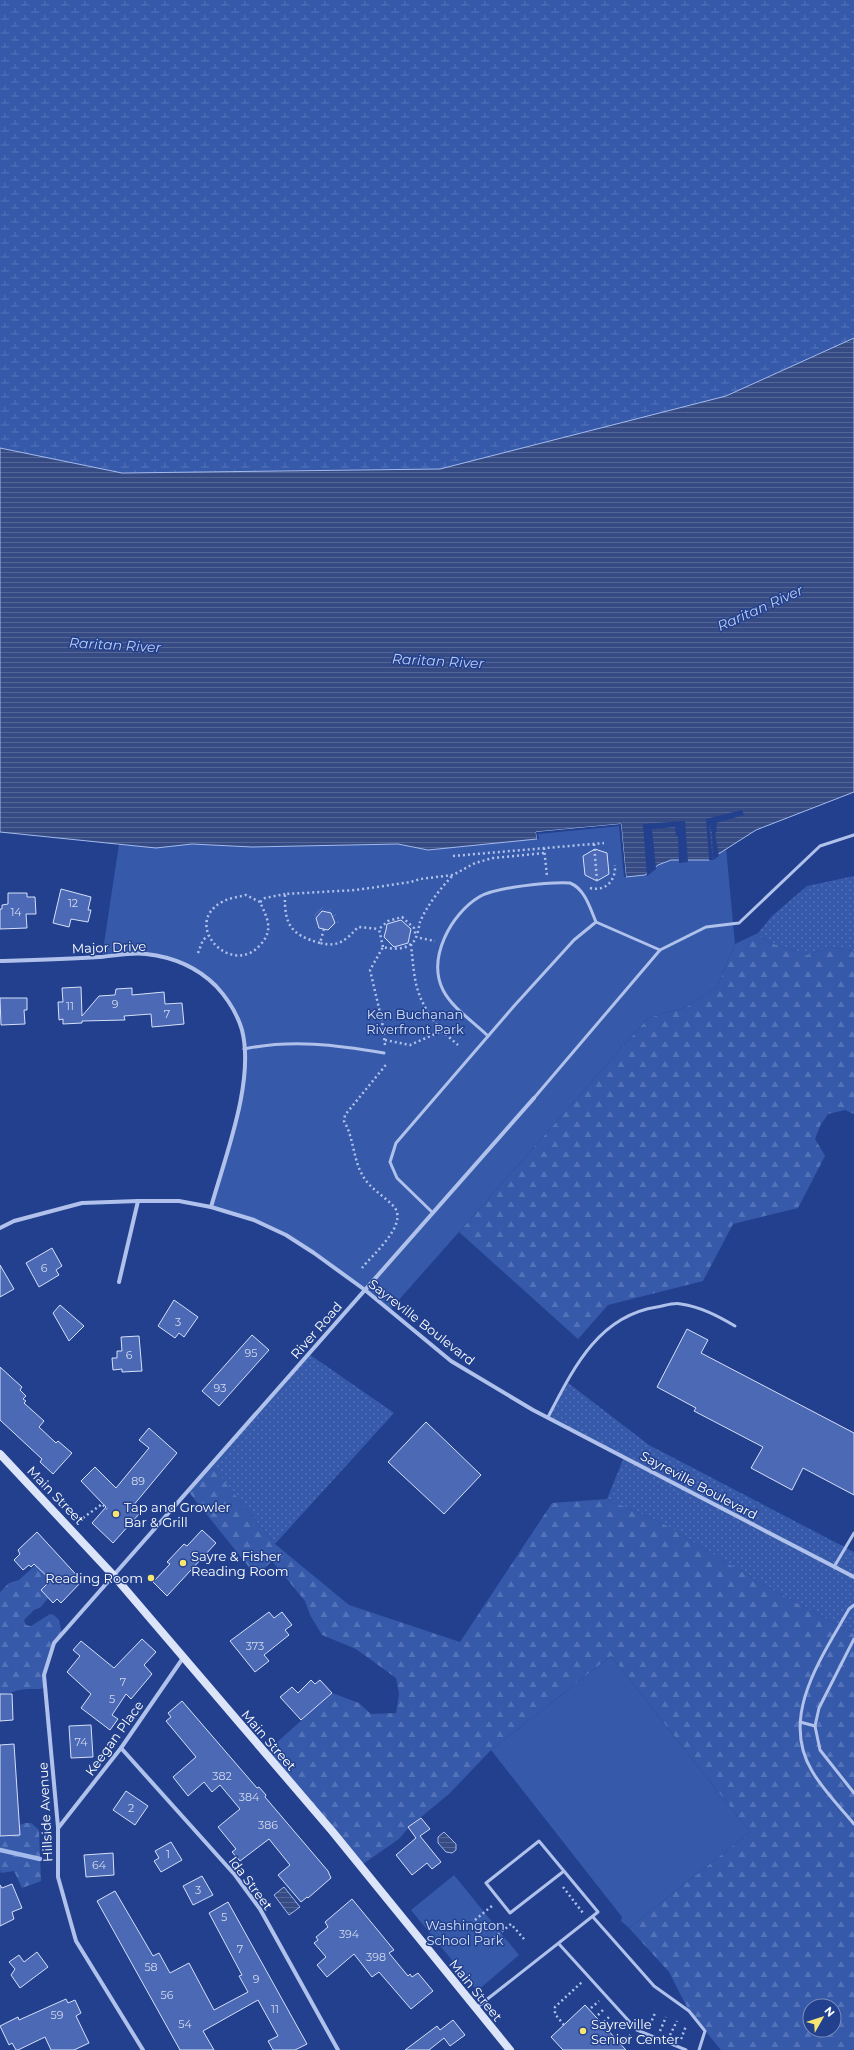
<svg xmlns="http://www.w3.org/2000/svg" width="854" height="2050" font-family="Montserrat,sans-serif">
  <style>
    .grass { fill: url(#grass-dots) }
    .forest { fill: url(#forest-firs); fill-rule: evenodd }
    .wetland { fill: url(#wetland-marsh) }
    .park { fill: #3659aa }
    .garden { fill: url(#garden-furrows) }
    .water { fill: url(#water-rules); stroke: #a4bbec }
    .pier { fill: #22408d }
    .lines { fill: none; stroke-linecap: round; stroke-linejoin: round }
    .stream { stroke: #a4bbec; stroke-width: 4.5 }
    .building { fill: #4b69b4; stroke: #d5e0f8 }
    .path { stroke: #b0c2eb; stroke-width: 2.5; stroke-dasharray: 2 3; stroke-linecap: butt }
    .lane { stroke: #b0c2eb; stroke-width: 3 }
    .street { stroke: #b0c2eb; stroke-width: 4 }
    .secondary { stroke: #dce4f9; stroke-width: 8 }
    .poi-dot { fill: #f7e572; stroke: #22408d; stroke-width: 1.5 }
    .labels { text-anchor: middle; stroke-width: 3; stroke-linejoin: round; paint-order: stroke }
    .number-label { font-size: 11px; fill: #d2daec }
    .street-label { font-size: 13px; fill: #fff; stroke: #22408d }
    .park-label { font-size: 13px; fill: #d5e0f8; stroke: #22408d }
    .poi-label { font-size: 13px; fill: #fff; stroke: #22408d; text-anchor: start }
    .water-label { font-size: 14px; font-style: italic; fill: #bccdf2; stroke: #22408d }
  </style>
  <defs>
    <pattern id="grass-dots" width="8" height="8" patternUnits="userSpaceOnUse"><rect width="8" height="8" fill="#3659aa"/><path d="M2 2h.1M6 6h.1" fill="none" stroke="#5472b7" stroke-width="1.8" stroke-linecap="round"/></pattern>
    <pattern id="forest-firs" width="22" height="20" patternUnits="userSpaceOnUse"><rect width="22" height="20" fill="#3659aa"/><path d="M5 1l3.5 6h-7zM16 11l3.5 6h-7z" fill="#5472b7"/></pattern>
    <pattern id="wetland-marsh" width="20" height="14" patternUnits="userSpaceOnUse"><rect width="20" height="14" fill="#3659aa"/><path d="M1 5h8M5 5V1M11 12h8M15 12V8" fill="none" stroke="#5472b7"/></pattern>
    <pattern id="garden-furrows" width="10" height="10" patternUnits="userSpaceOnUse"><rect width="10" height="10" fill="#3659aa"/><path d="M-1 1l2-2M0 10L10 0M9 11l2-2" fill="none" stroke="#5472b7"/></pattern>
    <pattern id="water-rules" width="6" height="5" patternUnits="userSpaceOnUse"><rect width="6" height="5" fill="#364b84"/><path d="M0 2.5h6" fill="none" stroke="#546696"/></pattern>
  </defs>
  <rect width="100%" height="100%" fill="#22408d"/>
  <!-- grass -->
  <g class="grass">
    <path d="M854,876V951L830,947L807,955L768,942L758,933L772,916L807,886Z"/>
    <path d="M309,1354L394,1413L275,1544L211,1465Z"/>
    <path d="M567,1382L649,1445L854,1552V1634L762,1584L662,1523L607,1499L624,1457L548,1417Z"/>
  </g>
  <!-- forest -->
  <g class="forest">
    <path d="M758,933L768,942L807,955L830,947L854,951V1114L845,1110L828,1114L820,1126L815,1139L825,1156L798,1208L733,1224L703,1281L608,1305L578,1339L459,1232L648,1018L686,1007L717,987L735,944Z"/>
    <path d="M211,1465L275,1544L349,1605L460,1642L552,1503L607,1499L662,1523L762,1584L854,1634V2050H721L689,2011L669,1972L629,1928L750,1832L611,1656L491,1750L449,1794L409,1827L399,1839L360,1866L265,1753L332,1693L359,1703L371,1714L396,1713L399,1694L396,1678L356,1649L322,1635L310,1615L305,1601L272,1561L256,1576L188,1491ZM810,2006H834V2030H810Z"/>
    <path d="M53,1549L67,1565L41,1590L48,1598L41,1607L34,1610L24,1620L26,1625L31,1626L50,1614L54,1615L59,1620L62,1634C49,1648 44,1670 45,1688C36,1690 28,1688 19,1690C12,1692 8,1694 0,1694V1592L9,1583L19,1580Z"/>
    <path d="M25,1823H31L39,1830L41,1881L22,1888L14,1871L1,1873L0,1870V1836L20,1835V1825Z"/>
  </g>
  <!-- wetland -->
  <path class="wetland" d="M0,0H854V338L726,396L440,469L122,473L0,448Z"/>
  <!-- park -->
  <g class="park">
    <path d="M621,824L756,830L726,848L735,944L717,987L686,1007L648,1018L390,1310L365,1290L286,1235L254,1220L211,1207L232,1132L245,1075L244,1049L242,1030L235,1012L210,980L170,957L143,954L102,957L119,844L156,848L192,844L252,847L398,844L428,850L536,839V832Z"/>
    <path d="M611,1656L750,1832L629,1928L621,1921L622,1917L491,1750Z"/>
    <path d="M454,1875L519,1955L477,1991L411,1910Z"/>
  </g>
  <!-- garden -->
  <path class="garden" d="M320,907L334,909L340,923H335L331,913L322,911L316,918L313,915Z"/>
  <!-- water -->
  <g class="water">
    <path d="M854,338V792L756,830L709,860H671L658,865L645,875L626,877L621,824L536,832L537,839L428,850L398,844L252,847L192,844L156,848L0,832V448L122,473L440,469L726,396Z"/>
    <path d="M444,1832L456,1844V1850L452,1853L446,1852L438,1843V1837Z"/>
    <path d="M284,1887L300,1907L289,1915L274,1895Z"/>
  </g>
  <!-- pier -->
  <g class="pier">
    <path d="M742,810L744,815L716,823L717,832L715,833L719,856L713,860L712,833L709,824L713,860H709L706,819Z"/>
    <path d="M685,821L688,862L679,863L678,836H676L675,827L652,829L656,869L647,876L643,824Z"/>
    <path d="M621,824L626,877H624L619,826L538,834L539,839H537L536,832Z"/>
  </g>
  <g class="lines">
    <!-- stream -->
    <path class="stream" d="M0,1850L40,1859"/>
  </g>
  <!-- building -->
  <g class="building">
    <path d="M595,849L607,853L609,874L597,881L585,875L583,856Z"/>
    <path d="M61,889L91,897L88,910H91L88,922L71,919L69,927L53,923Z"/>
    <path d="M8,893H27V897H35L36,914H26L27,928L0,929V909H2V905L8,904Z"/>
    <path d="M322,911L331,913L335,923L328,930L319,928L316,918Z"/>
    <path d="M401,920L411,929L408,943L394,947L384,937L386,930L387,924Z"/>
    <path d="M81,987L82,1016L99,996L115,995L116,989L132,988V995L164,992L165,1004L182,1003L184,1024L152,1027L151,1014L124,1016L125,1020L82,1021V1023L63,1024V1019L59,1020L58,1002H63L62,988Z"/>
    <path d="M0,998H27V1010H24L25,1024L1,1025Z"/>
    <path d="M52,1248L62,1266L56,1270L59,1275L39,1287L26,1263Z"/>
    <path d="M0,1265L14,1289L0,1297Z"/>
    <path d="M174,1300L198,1317L184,1337L179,1333L175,1338L158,1326Z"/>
    <path d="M60,1305L84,1326L69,1341L53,1313Z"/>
    <path d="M687,1329L708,1340L701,1353L854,1433V1495L803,1468L792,1490L751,1468L763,1447L694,1411L696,1408L657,1387Z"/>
    <path d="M252,1335L269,1350L219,1406L202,1391Z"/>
    <path d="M139,1336L142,1371L122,1372V1369L113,1370L112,1358H117V1351H122L121,1337Z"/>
    <path d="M0,1367L22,1387L20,1390L26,1396L23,1399L26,1401L24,1403L44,1421L39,1427L56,1443L58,1441L72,1453L53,1474L40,1462L42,1459L0,1420Z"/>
    <path d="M426,1422L481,1475L444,1514L388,1462Z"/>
    <path d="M149,1428L177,1453L132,1507L140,1513L113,1543L92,1523L106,1507L81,1481L95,1467L116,1488L149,1448L139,1440Z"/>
    <path d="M202,1530L216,1543L167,1596L153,1582L170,1564L167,1562L184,1544L187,1546Z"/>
    <path d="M37,1532L82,1581L61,1603L57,1599L53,1603L41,1590L51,1580L34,1564L31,1567L29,1565L23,1570L14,1560L20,1554L18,1550Z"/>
    <path d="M269,1612L274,1618L282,1612L292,1625L285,1630L289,1635L264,1655L269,1661L255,1672L230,1641Z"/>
    <path d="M142,1639L156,1652L144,1665L152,1674L131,1699L126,1694L112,1715L118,1719L110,1730L81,1708L91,1694L67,1672L80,1656L73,1650L81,1641L114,1668Z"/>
    <path d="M311,1680L315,1684L320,1680L332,1693L301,1720L280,1697L292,1687L298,1693Z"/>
    <path d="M0,1694H12L13,1720L0,1721Z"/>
    <path d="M182,1701L257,1788L259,1787L266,1795L265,1797L328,1871L331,1878L308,1898L307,1897L301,1902L278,1875L290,1865L269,1839L240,1861L232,1852L236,1849L218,1827L240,1809L220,1785L212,1792L204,1782L188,1796L173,1777L196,1757L166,1721L171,1717L168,1713Z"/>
    <path d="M91,1725L93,1757L71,1758L69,1726Z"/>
    <path d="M14,1744L20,1835L0,1836V1745Z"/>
    <path d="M126,1791L148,1806L135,1825L113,1810Z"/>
    <path d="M421,1818L430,1829L420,1836L441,1862L432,1869L427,1863L412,1875L396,1855L416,1838L408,1827Z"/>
    <path d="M171,1842L182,1860L161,1872L154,1861L159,1858L155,1851Z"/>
    <path d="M113,1853L114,1875L86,1877L84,1855Z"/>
    <path d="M202,1876L213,1895L193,1905L183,1886Z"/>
    <path d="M12,1884L22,1908L12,1912L14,1919L0,1926V1885L2,1888Z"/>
    <path d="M115,1891L153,1956L159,1953L170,1973L189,1963L214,2010L248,1992L239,1976L242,1975L209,1913L228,1902L307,2044L295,2050H273L268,2041L278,2036L258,2000L203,2031L214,2050H180L97,1901Z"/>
    <path d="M352,1899L394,1950L389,1953L408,1976L410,1974L412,1977L418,1973L433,1991L411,2009L379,1972L372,1977L354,1954L327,1977L317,1965L326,1957L314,1943L318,1940L316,1937L328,1927L325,1922Z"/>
    <path d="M37,1952L48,1967L20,1988L11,1975L15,1969L9,1962L19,1955L24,1962Z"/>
    <path d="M66,1999L68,2003L75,2000L81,2013L76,2016L89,2043L74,2050H51L45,2037L18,2050H16L12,2043L9,2045L0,2026L18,2017L19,2020Z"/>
    <path d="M585,2005L626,2050H563L551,2037Z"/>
    <path d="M453,2020L465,2035L450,2046L444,2038L429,2050H405L437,2026L440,2030Z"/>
  </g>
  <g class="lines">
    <!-- path -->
    <g class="path">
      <path d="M594,844L597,881"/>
      <path d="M544,848L547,876"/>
      <path d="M453,856L604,843"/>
      <path d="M590,888C606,892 616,880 615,865"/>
      <path d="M260,902L246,895C238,897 229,898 222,902C180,925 233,979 261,944C274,929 267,918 260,902L265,898L285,894"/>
      <path d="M324,929L320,943C339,948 347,939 358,927L379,929"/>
      <path d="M420,938L435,941"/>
      <path d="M320,943C291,935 284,925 285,894L356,890L411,882L420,879L453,875L475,863L493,858L545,853"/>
      <path d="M411,944C415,985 415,998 442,1031"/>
      <path d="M383,947L379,929L388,921L402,917L414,928L416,937"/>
      <path d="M198,953L203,940L208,936"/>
      <path d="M385,1040L410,1045L442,1031L458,1045"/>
      <path d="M385,1045L382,1021L370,970L383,947C392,949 403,950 411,944C418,939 418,929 420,922C427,905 441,888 453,875"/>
      <path d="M362,1268C372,1255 407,1226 395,1208C386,1197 370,1189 363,1176C353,1160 354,1138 344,1121L345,1115L385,1066V1062"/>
      <path d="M79,1521L102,1504L107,1509"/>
      <path d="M563,1887L583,1913"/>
      <path d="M475,1920L493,1905"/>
      <path d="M494,1938L511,1924L524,1939"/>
      <path d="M591,2008L599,2001"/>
      <path d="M598,2015L605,2008"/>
      <path d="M604,2022L611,2015"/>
      <path d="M564,2025L555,2014V2007L582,1982"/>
      <path d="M650,2025L655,2013"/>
      <path d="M610,2028L617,2021"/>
      <path d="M660,2031L666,2017"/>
      <path d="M670,2035L677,2021"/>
      <path d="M681,2039L686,2026"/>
      <path d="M622,2042L630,2035"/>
    </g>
    <!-- lane -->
    <g class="lane">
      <path d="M488,1036C474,1022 452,1008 443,990C427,958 451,914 479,897C496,887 549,882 570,883C585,889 590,908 596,922"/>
      <path d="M244,1049C292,1039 337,1045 384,1053"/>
      <path d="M534,1098L660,950L706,927L739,923L820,846L854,835"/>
      <path d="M433,1213L397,1178L390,1162L396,1143L514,1006L574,940L596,922L660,950"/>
      <path d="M548,1417C573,1369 598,1316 657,1307C664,1306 674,1302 681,1304C701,1307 718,1316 735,1326"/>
      <path d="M834,1567L854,1533"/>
      <path d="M854,1605L849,1609C822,1657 779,1716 812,1771C823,1790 840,1807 854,1824"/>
      <path d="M854,1639L819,1708L815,1726L820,1750L854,1793"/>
      <path d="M800,1722L815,1726"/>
      <path d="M593,1917L654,1986L689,2011L705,2031L699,2050"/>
      <path d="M559,1944L637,2030L686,2050"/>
      <path d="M476,2008L598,1912L539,1841L486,1883L510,1913L564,1871"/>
    </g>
    <!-- street -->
    <g class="street">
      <path d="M0,961C33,960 67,959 100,957C115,956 131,952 146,954C173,957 196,966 216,986C228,999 237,1013 242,1030C255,1081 225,1157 211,1207"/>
      <path d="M0,1228L14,1221L82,1203L138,1201H179L211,1207L254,1220L286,1235L314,1253L365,1290L451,1361L533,1410L854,1577"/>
      <path d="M119,1282L138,1201"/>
      <path d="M121,1748L235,1875L260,1909L338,2050"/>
      <path d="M59,1827L121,1748L183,1658"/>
      <path d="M143,2050L76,1941L58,1877V1827L44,1675L54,1643L534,1098"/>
    </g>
    <!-- secondary -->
    <path class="secondary" d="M0,1454L114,1576L332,1831L510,2050"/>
  </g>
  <!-- markers -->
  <g class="poi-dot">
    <circle cx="116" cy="1514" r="4"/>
    <circle cx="183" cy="1563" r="4"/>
    <circle cx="151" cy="1578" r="4"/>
    <circle cx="583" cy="2031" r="4"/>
  </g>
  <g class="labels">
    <!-- number labels -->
    <g class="number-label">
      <text x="73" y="907">12</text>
      <text x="16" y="916">14</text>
      <text x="115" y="1008">9</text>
      <text x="70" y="1010">11</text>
      <text x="167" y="1018">7</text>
      <text x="44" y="1272">6</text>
      <text x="178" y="1326">3</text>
      <text x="251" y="1357">95</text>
      <text x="129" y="1359">6</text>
      <text x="220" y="1392">93</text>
      <text x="138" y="1485">89</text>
      <text x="255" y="1650">373</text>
      <text x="123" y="1686">7</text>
      <text x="112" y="1703">5</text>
      <text x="81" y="1746">74</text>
      <text x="222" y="1780">382</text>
      <text x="249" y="1801">384</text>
      <text x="131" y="1812">2</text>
      <text x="268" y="1829">386</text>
      <text x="168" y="1858">1</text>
      <text x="99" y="1869">64</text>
      <text x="198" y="1894">3</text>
      <text x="224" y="1921">5</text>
      <text x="349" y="1938">394</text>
      <text x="240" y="1953">7</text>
      <text x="376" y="1961">398</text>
      <text x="151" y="1971">58</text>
      <text x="256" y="1983">9</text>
      <text x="167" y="1999">56</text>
      <text x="275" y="2013">11</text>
      <text x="57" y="2019">59</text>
      <text x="185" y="2028">54</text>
    </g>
    <!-- street labels -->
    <g class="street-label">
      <text transform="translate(109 947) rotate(-2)" y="5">Major Drive</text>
      <text transform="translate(422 1322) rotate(38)" y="5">Sayreville Boulevard</text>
      <text transform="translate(316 1330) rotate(-49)" y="5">River Road</text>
      <text transform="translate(699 1485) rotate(28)" y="5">Sayreville Boulevard</text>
      <text transform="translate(56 1495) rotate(46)" y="5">Main Street</text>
      <text transform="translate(114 1738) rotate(-54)" y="5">Keegan Place</text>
      <text transform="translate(269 1740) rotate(49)" y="5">Main Street</text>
      <text transform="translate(45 1812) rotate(-93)" y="5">Hillside Avenue</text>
      <text transform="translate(251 1883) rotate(53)" y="5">Ida Street</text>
      <text transform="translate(476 1990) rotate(51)" y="5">Main Street</text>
    </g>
    <!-- park labels -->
    <g class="park-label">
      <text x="415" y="1019">Ken Buchanan<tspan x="415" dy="15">Riverfront Park</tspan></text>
      <text x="465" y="1930">Washington<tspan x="465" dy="15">School Park</tspan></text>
    </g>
    <!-- poi labels -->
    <g class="poi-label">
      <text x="124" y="1512">Tap and Growler<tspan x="124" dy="15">Bar &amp; Grill</tspan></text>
      <text x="191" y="1561">Sayre &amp; Fisher<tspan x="191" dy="15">Reading Room</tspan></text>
      <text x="143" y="1583" text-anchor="end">Reading Room</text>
      <text x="591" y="2029">Sayreville<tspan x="591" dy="15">Senior Center</tspan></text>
    </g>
    <!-- water labels -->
    <g class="water-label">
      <text transform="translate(760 608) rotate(-24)" y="5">Raritan River</text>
      <text transform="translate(115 645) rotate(3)" y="5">Raritan River</text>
      <text transform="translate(438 661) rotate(3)" y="5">Raritan River</text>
    </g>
  </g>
  <!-- north arrow -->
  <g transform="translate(822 2018) rotate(51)"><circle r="19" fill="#22408d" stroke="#7a8cbb"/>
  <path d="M0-3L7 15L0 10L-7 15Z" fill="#f7e572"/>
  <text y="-6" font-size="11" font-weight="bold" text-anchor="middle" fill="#ffffff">N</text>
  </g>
</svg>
